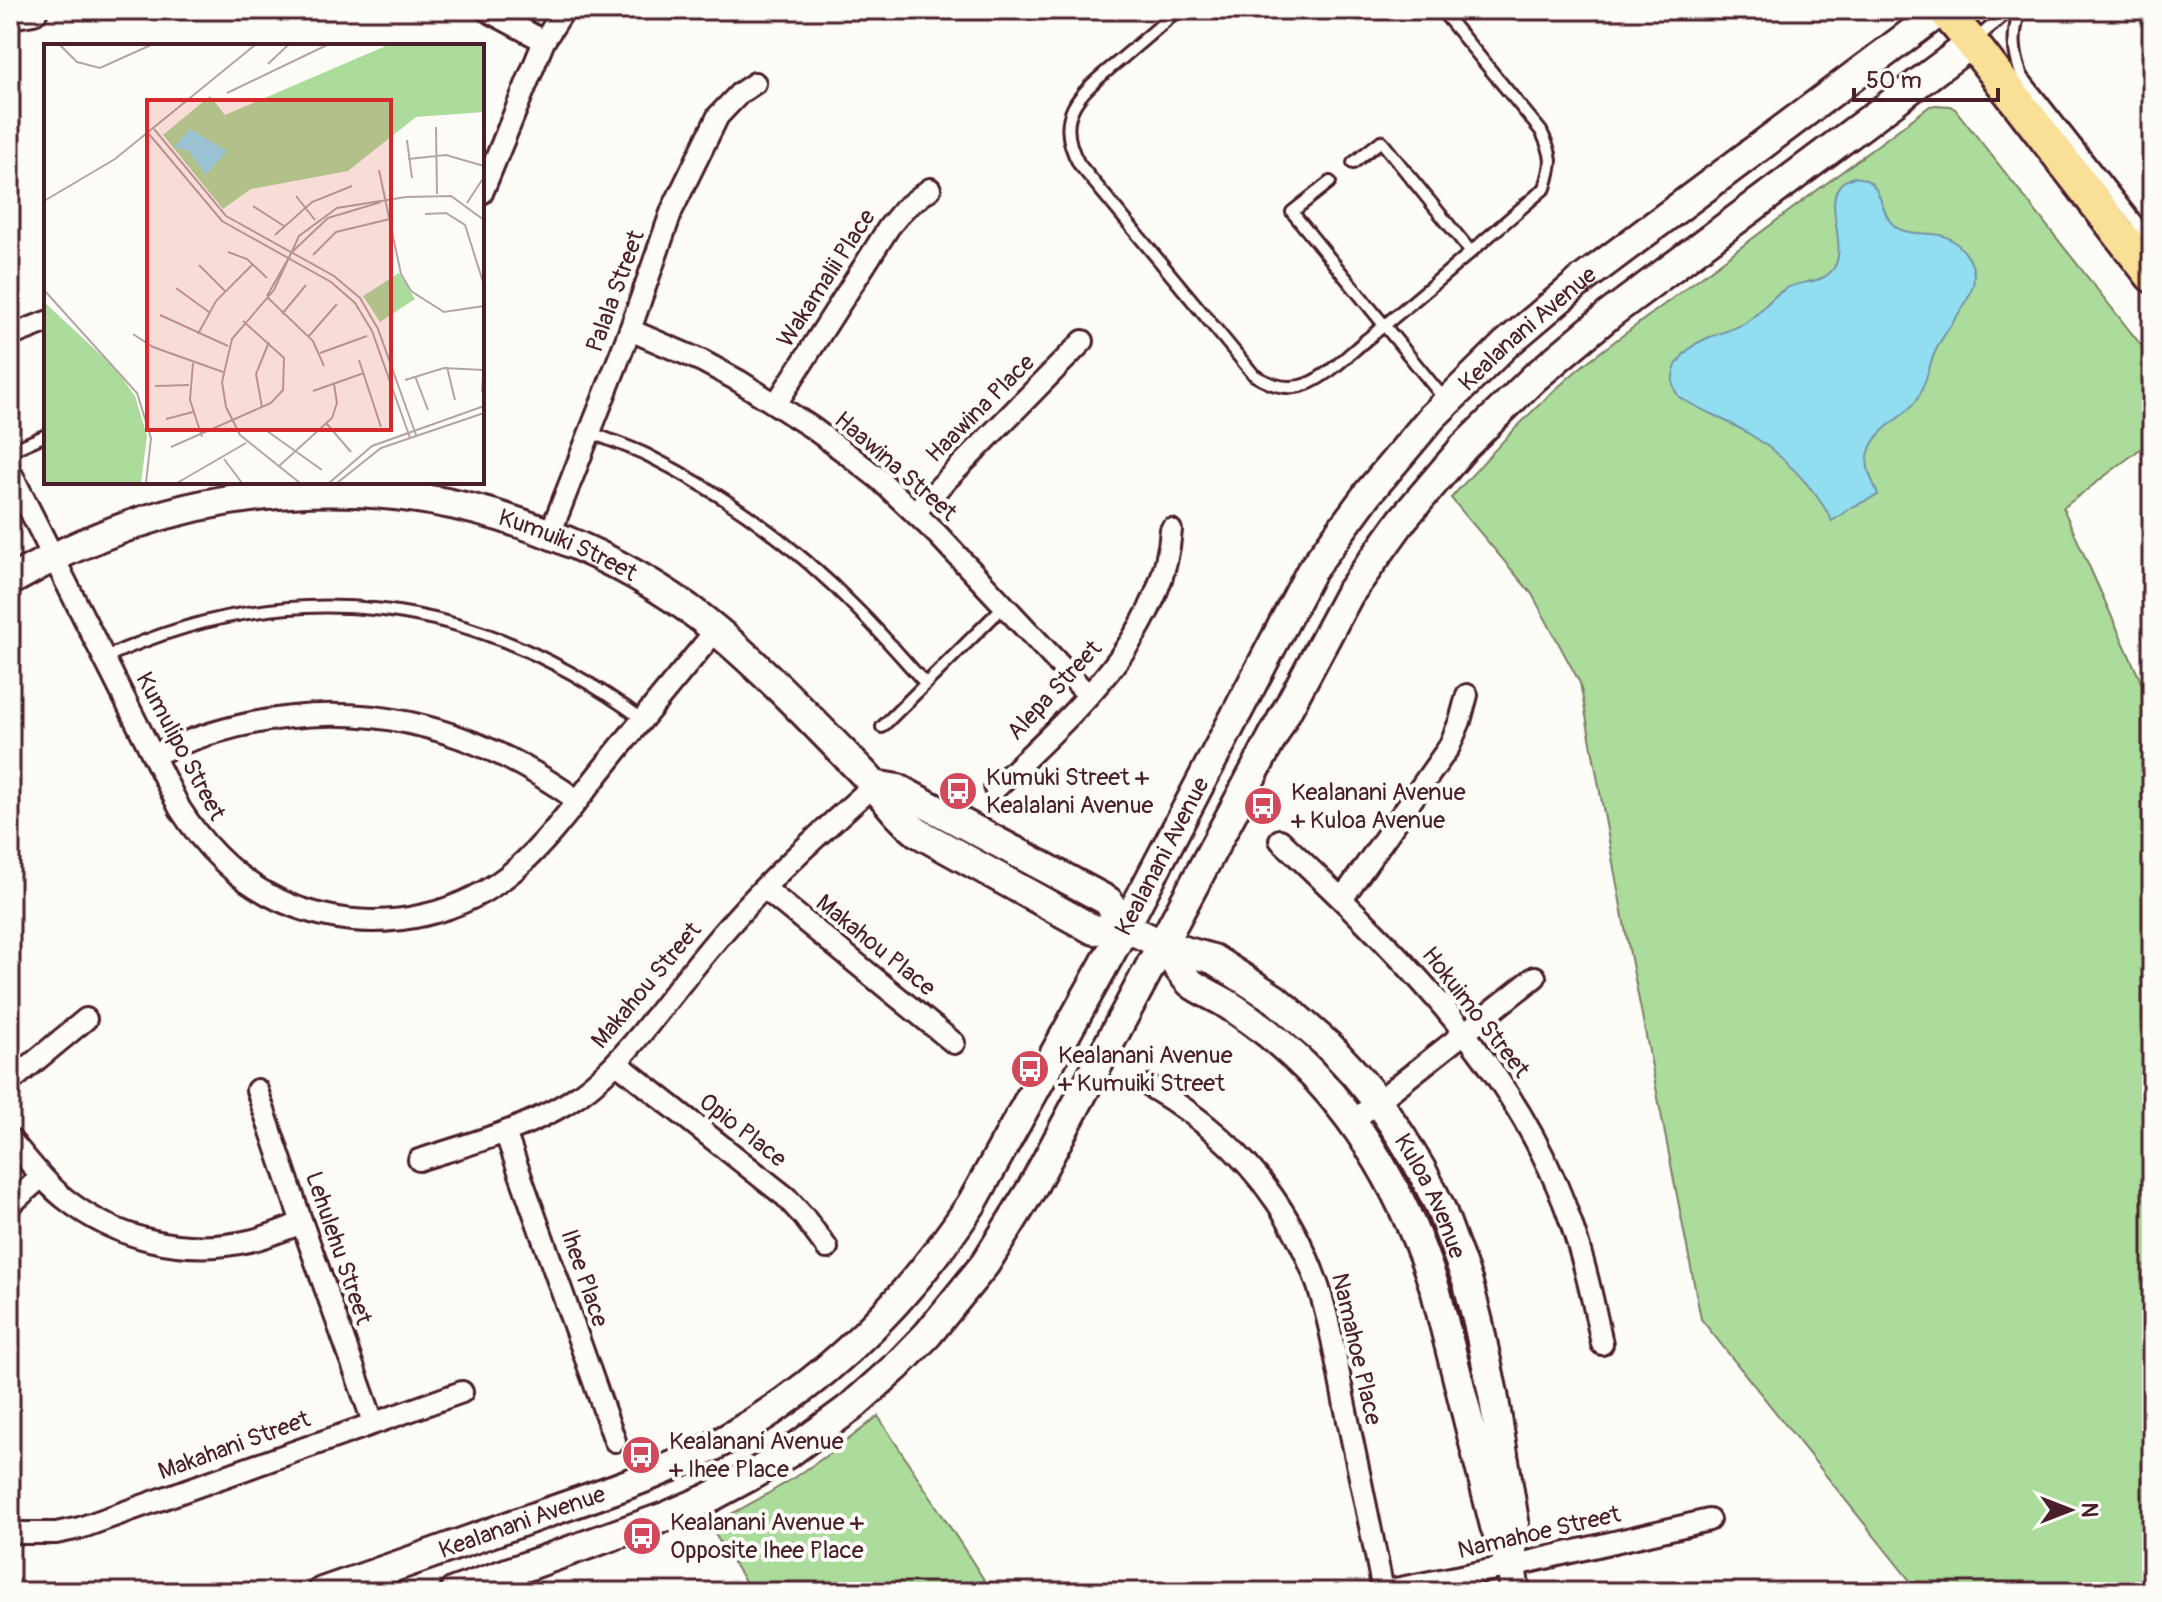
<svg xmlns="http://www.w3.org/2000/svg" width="2162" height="1602" font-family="Pangolin,sans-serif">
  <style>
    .green { fill: #acdc9c; stroke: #7b7e64; stroke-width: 2 }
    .water { fill: #92def1; stroke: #7592a2; stroke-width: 2 }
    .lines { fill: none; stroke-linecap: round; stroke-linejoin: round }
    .lane-casing { stroke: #4a1f2b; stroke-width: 16 }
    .street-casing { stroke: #4a1f2b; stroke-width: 26 }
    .secondary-casing { stroke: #4a1f2b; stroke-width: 34 }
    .primary-casing { stroke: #4a1f2b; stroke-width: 38 }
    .lane { stroke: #fdfcf7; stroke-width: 10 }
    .street { stroke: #fdfcf7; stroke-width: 20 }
    .secondary { stroke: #fdfcf7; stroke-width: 28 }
    .primary { stroke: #fadf96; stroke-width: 32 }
    .labels { text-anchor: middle; stroke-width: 8; stroke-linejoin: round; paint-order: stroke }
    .street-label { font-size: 24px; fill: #4a1f2b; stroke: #fdfcf7 }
    .poi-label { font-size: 24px; fill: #4a1f2b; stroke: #fdfcf7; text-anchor: start }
    .inset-road { fill: none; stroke: #b5a4a5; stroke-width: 2 }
    .view { fill: #d62828; fill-opacity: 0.15; stroke: #d62828; stroke-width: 4 }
    .inset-edge { fill: none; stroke: #4a1f2b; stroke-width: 4 }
  </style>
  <rect width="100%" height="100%" fill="#fdfcf7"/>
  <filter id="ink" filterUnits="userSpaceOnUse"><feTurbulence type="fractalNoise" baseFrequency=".0125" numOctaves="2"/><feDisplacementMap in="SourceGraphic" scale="16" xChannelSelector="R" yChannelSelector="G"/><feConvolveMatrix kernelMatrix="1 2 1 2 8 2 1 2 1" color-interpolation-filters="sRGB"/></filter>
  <g filter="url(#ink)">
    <!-- green -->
    <g class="green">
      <path d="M1936,105L1950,106L1955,109L2152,359V440L2063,508L2152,706V1592H1919L1701,1319L1625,928L1580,683L1532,594L1451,498C1494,450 1537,403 1587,362L1930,106Z"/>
      <path d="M878,1416L992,1592H752L709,1525C770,1496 826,1459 878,1416Z"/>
    </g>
    <!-- water -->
    <path class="water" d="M1854,177C1888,179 1876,217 1899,229C1918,238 1941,228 1957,244C1999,282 1952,314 1936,350C1928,366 1926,387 1916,401C1902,420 1878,427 1870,449C1863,467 1872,478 1878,495L1852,507L1832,521C1815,487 1779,451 1746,432C1724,419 1700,410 1679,397C1662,374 1683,349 1705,339C1718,333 1733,330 1745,323C1761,314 1770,296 1787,288C1798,282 1811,283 1822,278C1860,260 1817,203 1843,182C1846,180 1850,179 1854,177Z"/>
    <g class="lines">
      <!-- lane casing -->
      <g class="lane-casing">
        <g id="lane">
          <path d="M1178,10C1159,27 1140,43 1120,60C1085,90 1050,112 1079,164L1254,375C1270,385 1289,391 1307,384C1329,375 1348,355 1366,340C1427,292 1485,239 1545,188C1553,162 1554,157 1541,131L1441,10"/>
          <path d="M2020,10C2012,34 2013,53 2022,76L2136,221L2150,253"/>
          <path d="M1974,41L2010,10"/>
          <path d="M1353,163L1381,141L1471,252"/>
          <path d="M1330,182L1292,212L1446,401"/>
          <path d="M590,432C608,440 628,446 647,455C725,494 798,548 859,611C882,634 903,659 925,683"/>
          <path d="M10,451L46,435"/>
          <path d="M104,658C293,571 476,596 642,719"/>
          <path d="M882,727L1004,606"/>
        </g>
      </g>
      <!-- street casing -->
      <g class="street-casing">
        <g id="street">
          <path d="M486,10L544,41"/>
          <path d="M482,193L544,41L564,10"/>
          <path d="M630,330L702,361L739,381L811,427L846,453L878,478L938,535L1088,695"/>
          <path d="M10,336L46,322"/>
          <path d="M776,404L889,227L904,209L930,189"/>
          <path d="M10,471L180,809C214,862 261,901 323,915C390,931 464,914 517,868C551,838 579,798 608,762C643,718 680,674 716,630"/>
          <path d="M915,512L1083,341"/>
          <path d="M550,534L630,330L672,210L718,116L740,93L755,83"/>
          <path d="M153,755C304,689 442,704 577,800"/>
          <path d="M995,789C1068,717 1163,639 1171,530"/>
          <path d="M1280,840C1388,943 1498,1047 1557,1186C1579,1237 1591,1290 1602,1344"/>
          <path d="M764,888L954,1043"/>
          <path d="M1342,899L1449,747L1460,721L1467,695"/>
          <path d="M617,1063L786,1197L804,1217L827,1248"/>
          <path d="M10,1082L86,1019"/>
          <path d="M1149,1086C1230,1133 1288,1197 1318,1286C1331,1325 1337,1366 1345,1406C1358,1468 1371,1529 1383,1591"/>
          <path d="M257,1090L302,1223L373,1422"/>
          <path d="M1353,1121L1535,977"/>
          <path d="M505,1132L615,1441"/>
          <path d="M10,1139C27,1159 43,1181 64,1198C115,1239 185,1256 249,1241C267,1237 285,1229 302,1223"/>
          <path d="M419,1160C469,1144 522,1130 567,1103C602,1081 628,1051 653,1019C679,986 706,951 734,920C777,871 826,828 874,785"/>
          <path d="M10,1205L41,1177"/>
          <path d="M22,1533H56L80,1528L462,1392"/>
          <path d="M1380,1592L1511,1566L1709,1520"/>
        </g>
      </g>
      <!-- secondary casing -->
      <g class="secondary-casing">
        <g id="secondary">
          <path d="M10,14L33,10"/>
          <path id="s1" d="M10,581C186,478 391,461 578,546C627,568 676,596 717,631C769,675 816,725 864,774C882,793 895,815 917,832L1094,930L1125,927"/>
          <path d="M874,785L898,789L1108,901L1125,927"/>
          <path id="s2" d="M1125,927L1163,945L1213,959L1275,999L1330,1047L1355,1074L1378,1102L1401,1136L1422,1171L1440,1207L1468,1283L1478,1322L1493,1394L1514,1521L1511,1566"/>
          <path d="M1163,945C1171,956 1182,976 1192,984C1202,991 1214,996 1224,1002C1245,1015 1265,1030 1283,1046C1359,1112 1406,1197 1436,1292L1495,1526L1511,1566L1515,1592"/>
          <path id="s3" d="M322,1592C397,1566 471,1540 546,1513C609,1491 672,1471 730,1437C830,1379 909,1299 972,1203L1125,927L1311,571L1369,492L1432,417L1505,345L1583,279L1942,10"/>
          <path d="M454,1592L665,1517L709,1498L750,1476L790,1452L850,1408L897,1366L928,1334L985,1264L1032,1188L1349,594L1403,519L1464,447L1534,378L1610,314L1972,43"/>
        </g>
      </g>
      <!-- primary casing -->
      <g class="primary-casing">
        <path id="primary" d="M1944,10L1972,43L2152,276"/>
      </g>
      <!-- lane -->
      <use href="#lane" class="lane"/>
      <!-- street -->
      <use href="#street" class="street"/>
      <!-- secondary -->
      <use href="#secondary" class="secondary"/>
      <!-- primary -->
      <use href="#primary" class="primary"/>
    </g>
  </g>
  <!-- icons -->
  <defs>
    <g id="bus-disc" transform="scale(2)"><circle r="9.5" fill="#d1495b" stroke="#fdfcf7"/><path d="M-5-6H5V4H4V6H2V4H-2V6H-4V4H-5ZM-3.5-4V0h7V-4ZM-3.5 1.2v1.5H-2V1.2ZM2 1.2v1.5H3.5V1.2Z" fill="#fff"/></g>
  </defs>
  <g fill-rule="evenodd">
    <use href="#bus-disc" x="958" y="791"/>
    <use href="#bus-disc" x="1263" y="806"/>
    <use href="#bus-disc" x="1030" y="1069"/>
    <use href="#bus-disc" x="641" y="1455"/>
    <use href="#bus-disc" x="642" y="1536"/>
  </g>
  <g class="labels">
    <!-- street labels -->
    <g class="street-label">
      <text transform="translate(826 278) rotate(-57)" y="8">Wakamalii Place</text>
      <text transform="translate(615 291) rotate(-70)" y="8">Palala Street</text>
      <text dy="8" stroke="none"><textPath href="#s3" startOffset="1820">Kealanani Avenue</textPath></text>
      <text transform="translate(980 408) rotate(-45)" y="8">Haawina Place</text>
      <text transform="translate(896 466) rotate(41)" y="8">Haawina Street</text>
      <text dy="8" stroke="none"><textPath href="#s1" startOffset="582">Kumuiki Street</textPath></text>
      <text transform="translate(1054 690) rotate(-47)" y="8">Alepa Street</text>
      <text transform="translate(181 746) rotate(62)" y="8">Kumulipo Street</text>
      <text dy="8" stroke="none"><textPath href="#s3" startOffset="1172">Kealanani Avenue</textPath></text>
      <text transform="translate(876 945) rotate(39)" y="8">Makahou Place</text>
      <text transform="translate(646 985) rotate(-50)" y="8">Makahou Street</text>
      <text transform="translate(1476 1012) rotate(52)" y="8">Hokuimo Street</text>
      <text transform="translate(743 1130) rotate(38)" y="8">Opio Place</text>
      <text dy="8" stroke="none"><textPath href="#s2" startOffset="422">Kuloa Avenue</textPath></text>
      <text transform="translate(339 1248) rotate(71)" y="8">Lehulehu Street</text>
      <text transform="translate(585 1278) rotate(71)" y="8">Ihee Place</text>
      <text transform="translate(1357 1349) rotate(77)" y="8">Namahoe Place</text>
      <text transform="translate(234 1445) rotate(-20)" y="8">Makahani Street</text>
      <text dy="8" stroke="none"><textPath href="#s3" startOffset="212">Kealanani Avenue</textPath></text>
      <text transform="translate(1539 1532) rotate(-13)" y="8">Namahoe Street</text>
    </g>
    <!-- poi labels -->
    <g class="poi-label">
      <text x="986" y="785">Kumuki Street +<tspan x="986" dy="28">Kealalani Avenue</tspan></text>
      <text x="1291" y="800">Kealanani Avenue<tspan x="1291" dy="28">+ Kuloa Avenue</tspan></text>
      <text x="1058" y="1063">Kealanani Avenue<tspan x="1058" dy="28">+ Kumuiki Street</tspan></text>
      <text x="669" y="1449">Kealanani Avenue<tspan x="669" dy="28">+ Ihee Place</tspan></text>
      <text x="670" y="1530">Kealanani Avenue +<tspan x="670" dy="28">Opposite Ihee Place</tspan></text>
    </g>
  </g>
  <!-- overview -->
  <g transform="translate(44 44)">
    <rect width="440" height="440" fill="#fdfcf7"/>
    <path d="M344,1H440V68L372,73L304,127L207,145L179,165L119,91L166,52L181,71ZM355,229L371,255L336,278L319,252ZM0,258L71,324L91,352L103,392L97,439H0Z" fill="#acdc9c"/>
    <path d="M146,85L183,107L162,131L145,107L130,103Z" fill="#92def1"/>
    <path class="inset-road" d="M16,1L33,18L56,24L107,1M224,20L244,1M183,49L283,1M392,83L393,150M110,85L182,172L290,232L316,254L334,285L372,391M105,90L178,177L287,238L311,259L328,287L366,394M363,96L368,134M364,115L402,111L440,122M335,126L357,230L367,247L400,268L440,262M252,152L271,176M0,157L71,115L211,1M423,159L440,133M209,162L240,182M381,170L402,169L421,181L440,241M231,191L268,158L308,142M184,208L203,215L223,234M248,208L284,174L337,158M269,211L292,188L346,175M155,221L181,247M132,244L165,268M0,246L93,349L107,394L102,439M223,252L244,215M223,253L269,297L280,322M238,270L262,241M116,271L184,302M89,290L109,303L179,328M154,290L172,257L209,220M265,292L293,260M276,309L323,292M315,316L337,383M149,319L146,356L158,393M403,323L411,356M371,332L384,366M361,336L400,324L439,326M111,342L145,341M269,347L320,329M438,348L440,315M218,363L212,330L225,298M122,375L149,368M283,380L307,408M223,387L278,426M127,403L227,359L239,346L240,314L199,277M180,415L198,439M234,423L288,374L293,359L290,340M133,439L202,399M256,439L196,391L182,363L178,338L188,295L230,246L255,192L293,164L362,153L407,152L440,176M285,439L328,402L440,362M293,439L337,404L440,369"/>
    <path class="view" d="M103,56H347V386H103Z"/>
    <rect width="440" height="440" class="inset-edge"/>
  </g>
  <!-- margin -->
  <rect width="2162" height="1602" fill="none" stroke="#fdfcf7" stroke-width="40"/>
  <rect x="20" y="20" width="2122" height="1562" fill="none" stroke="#4a1f2b" stroke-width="3" filter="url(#ink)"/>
  <!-- north arrow -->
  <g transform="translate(2070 1510) rotate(90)" stroke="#fdfcf7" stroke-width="6" paint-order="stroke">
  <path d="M0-6L14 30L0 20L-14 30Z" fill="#4a1f2b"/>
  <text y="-12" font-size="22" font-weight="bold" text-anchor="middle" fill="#4a1f2b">N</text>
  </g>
  <!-- scale -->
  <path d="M1854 88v12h144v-12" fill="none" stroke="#4a1f2b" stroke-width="4"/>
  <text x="1866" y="88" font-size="24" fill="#4a1f2b" stroke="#fdfcf7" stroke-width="6" paint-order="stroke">50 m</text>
</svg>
